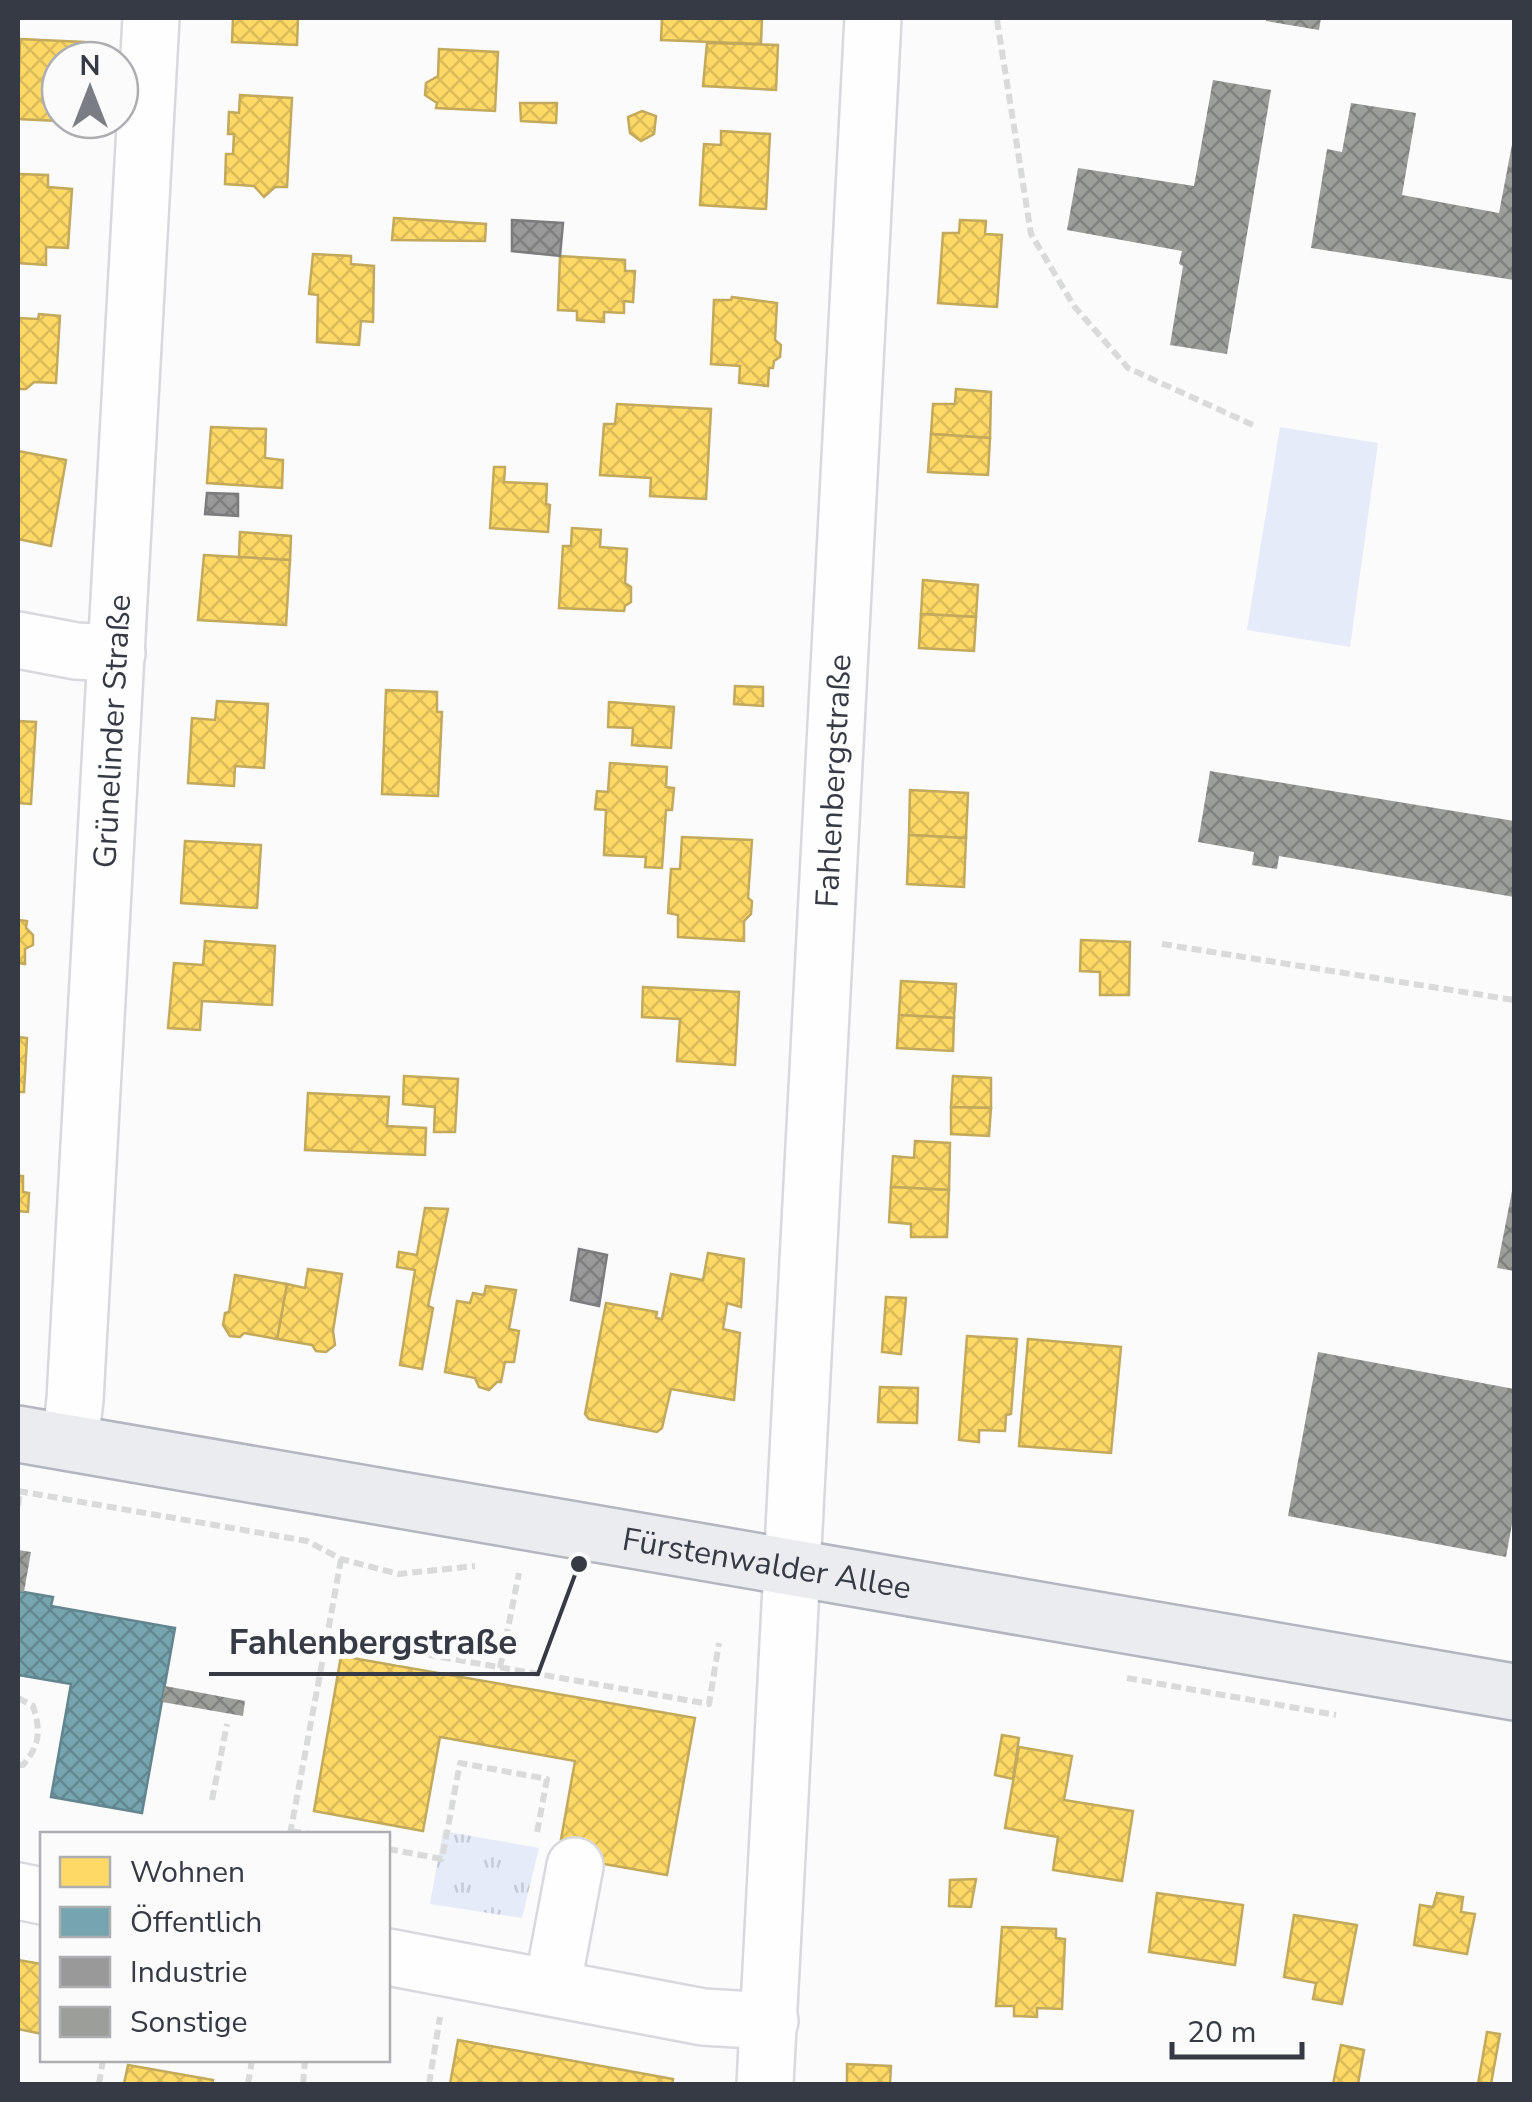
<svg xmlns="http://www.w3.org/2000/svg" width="1532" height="2102" font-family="'Nunito Sans',sans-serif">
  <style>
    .park { fill: url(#park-tufts) }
    .garden { fill: #e5ebf9 }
    .homes { fill: url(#homes-cross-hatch); stroke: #c2a95c; stroke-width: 2.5 }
    .public { fill: url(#public-cross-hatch); stroke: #62858f; stroke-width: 2.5 }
    .industry { fill: url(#industry-cross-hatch); stroke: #7b7c80; stroke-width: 2.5 }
    .building { fill: url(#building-cross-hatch) }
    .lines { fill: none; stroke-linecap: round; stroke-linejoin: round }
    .minor-casing { stroke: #d7d9de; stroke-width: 60 }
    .major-casing { stroke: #b3b6bf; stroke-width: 60 }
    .path { stroke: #d9dada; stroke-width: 6; stroke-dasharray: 10 5; stroke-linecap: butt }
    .minor { stroke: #fefefe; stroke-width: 55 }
    .major { stroke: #eaecf0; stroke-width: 55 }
    .labels { text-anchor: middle; stroke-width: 10; stroke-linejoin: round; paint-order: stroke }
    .street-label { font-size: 32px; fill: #353a44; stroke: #fbfbfb }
    .leader { fill: none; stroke: #353a44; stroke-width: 4 }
    .callout-dot { fill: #353a44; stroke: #fbfbfb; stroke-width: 4 }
    .callout-label { font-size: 35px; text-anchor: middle; font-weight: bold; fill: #353a44; stroke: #fbfbfb; stroke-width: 10; stroke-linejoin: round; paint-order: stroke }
  </style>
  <defs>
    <pattern id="park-tufts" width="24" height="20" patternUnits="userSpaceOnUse" patternTransform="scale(2.5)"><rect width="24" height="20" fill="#e5ebf9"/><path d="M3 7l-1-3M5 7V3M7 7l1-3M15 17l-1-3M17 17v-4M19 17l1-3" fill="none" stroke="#c5cad7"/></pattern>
    <pattern id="homes-cross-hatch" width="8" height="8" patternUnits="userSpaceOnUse" patternTransform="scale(2.5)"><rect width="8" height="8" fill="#ffd966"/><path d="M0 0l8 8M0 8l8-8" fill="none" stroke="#dbbb5a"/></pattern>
    <pattern id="public-cross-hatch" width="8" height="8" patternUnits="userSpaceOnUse" patternTransform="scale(2.5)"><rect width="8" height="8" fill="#76a5af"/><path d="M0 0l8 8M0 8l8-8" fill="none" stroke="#628790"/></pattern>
    <pattern id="industry-cross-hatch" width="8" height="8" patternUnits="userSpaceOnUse" patternTransform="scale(2.5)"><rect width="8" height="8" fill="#999"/><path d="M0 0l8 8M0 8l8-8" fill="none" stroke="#7e7e7e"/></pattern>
    <pattern id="building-cross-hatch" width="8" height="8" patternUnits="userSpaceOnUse" patternTransform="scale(2.5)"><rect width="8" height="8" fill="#9b9e99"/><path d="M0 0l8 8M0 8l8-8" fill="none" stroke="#7f827e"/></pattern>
  </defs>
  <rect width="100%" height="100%" fill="#fbfbfb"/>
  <!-- park -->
  <path class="park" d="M443,1831L539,1848L522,1918L430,1904Z"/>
  <!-- garden -->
  <path class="garden" d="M1280,427L1378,443L1350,647L1247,630Z"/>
  <!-- homes -->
  <g class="homes">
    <path d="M233,18H298L297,45L232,42Z"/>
    <path d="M662,18H762L761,44L661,40Z"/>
    <path d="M20,39L84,42L83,60H60V120L79,122L18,119Z"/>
    <path d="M707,43L778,45L776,90L703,86Z"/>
    <path d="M439,49L498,52L495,111L436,108L437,103L425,95L426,83L438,76Z"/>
    <path d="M240,95L292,98L287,187H275L264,197L254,186L225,184L226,154H233L234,134H228L229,112L239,113Z"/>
    <path d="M520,103H557L556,123L521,121Z"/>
    <path d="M642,111L656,116L654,134L641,141L630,133L628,117Z"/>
    <path d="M721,131L770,134L766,209L700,205L704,144L721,145Z"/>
    <path d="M18,174L48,175V187L72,189L68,248L46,247V265L18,263Z"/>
    <path d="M394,218L486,224L485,241L392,240Z"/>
    <path d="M960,220L986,221L985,234L1002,235L997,307L938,303L943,233H959Z"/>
    <path d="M313,254L351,256V264L374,266L373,322L361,321L359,345L317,342L318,295L309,294Z"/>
    <path d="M560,256L625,260V271H635L633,302L624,301V313L604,312V322L577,320V311L558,310Z"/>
    <path d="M732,297L777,303L775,340L781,345L780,357L774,361L773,368H769L768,386L739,383L740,366L711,364L714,300H731Z"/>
    <path d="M39,314L60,316L56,383L34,382L26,389H18V318L38,319Z"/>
    <path d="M956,389L991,392L990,438L931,434L933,404H955Z"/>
    <path d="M617,404L711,409L706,499L650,496L651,478L600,475L604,424H615Z"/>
    <path d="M211,427L266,429L265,458L283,460L282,488L207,483Z"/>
    <path d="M931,434L990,438L988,475L928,472Z"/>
    <path d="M18,451L66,460L51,546L18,539Z"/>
    <path d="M494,467H505L504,482L547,484L546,504L550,505L548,532L490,528Z"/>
    <path d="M572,528L601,530L600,547L627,549L625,583L631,587V602L625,606L624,611L559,608L563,546H571Z"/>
    <path d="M240,532L291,536L290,560L239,557Z"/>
    <path d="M204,555L290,560L286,625L198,620Z"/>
    <path d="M923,580L978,585L976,617L921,614Z"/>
    <path d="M921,614L976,617L974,651L919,648Z"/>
    <path d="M735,686L763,687V706L734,704Z"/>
    <path d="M386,690L437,692V712H442L438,796L382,794Z"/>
    <path d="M217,701L268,704L264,768L235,766L234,786L188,783L192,718L215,720Z"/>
    <path d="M609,702L674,707L671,748L632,745L633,728L608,727Z"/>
    <path d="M18,721L36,722L31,804L18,803Z"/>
    <path d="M610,763L667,767L666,787L674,788L672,810H666L662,868L645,867L646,857L604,855L606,810L595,809L597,791L608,792Z"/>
    <path d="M910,790L968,793L966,838L909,835Z"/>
    <path d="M909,835L966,838L964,887L907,884Z"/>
    <path d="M682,837L752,840L748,898L752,901L751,914L744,921V941L678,937V915L668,913L671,869H680Z"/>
    <path d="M185,841L261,845L257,908L181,903Z"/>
    <path d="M18,920L27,921L26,928L33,935V945L25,949V964L18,963Z"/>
    <path d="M1081,940L1130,942L1129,995H1100V972L1080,971Z"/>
    <path d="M205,941L275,946L272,1005L202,1001L200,1030L168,1028L174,963L203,965Z"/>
    <path d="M901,981L956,984L954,1018L899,1015Z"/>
    <path d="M643,987L739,992L735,1065L677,1061L680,1019L642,1017Z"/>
    <path d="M899,1015L954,1018L953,1051L897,1048Z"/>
    <path d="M18,1037L27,1038L24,1092H18Z"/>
    <path d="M404,1076L458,1079L455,1132H434L435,1107L403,1104Z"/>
    <path d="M953,1076L991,1078V1108L951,1107Z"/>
    <path d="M308,1093L389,1097L387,1126L426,1128L425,1155L305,1150Z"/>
    <path d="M951,1107L991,1108L989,1136L951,1134Z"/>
    <path d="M915,1141L950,1143L949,1190L891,1187L893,1156L914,1158Z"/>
    <path d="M18,1162L19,1176H23V1192L29,1193L28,1212L18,1211Z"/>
    <path d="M891,1187L949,1190L947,1237H911V1224L889,1222Z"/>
    <path d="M425,1208L448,1209L428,1306L433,1308L422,1369L400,1365L415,1270L397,1267L399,1252L417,1255Z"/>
    <path d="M708,1253L744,1259L741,1307L727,1303L723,1329L740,1333L734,1400L671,1389L662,1428L657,1432L589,1419L585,1414L606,1303L657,1312L656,1318L662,1319L671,1274L703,1280Z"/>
    <path d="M308,1269L342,1274L333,1331L335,1345L326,1352L316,1351L312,1345L277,1339L287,1284L305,1288Z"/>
    <path d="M235,1275L287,1284L277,1339L244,1333L240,1337L230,1336L223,1325L225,1313L229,1312Z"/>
    <path d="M486,1286L516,1290L509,1329L519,1331L514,1362H505L501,1382H497L489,1390L479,1387L475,1378L445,1372L457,1301L470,1303L473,1293L484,1295Z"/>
    <path d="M886,1297L906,1298L901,1354L882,1352Z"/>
    <path d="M967,1336L1017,1339L1011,1414L1006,1415L1005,1431L979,1430V1442L959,1440Z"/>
    <path d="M1028,1339L1121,1347L1111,1453L1019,1446Z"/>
    <path d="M880,1387L918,1388L917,1423L878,1422Z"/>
    <path d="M341,1656L695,1718L667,1875L558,1856L575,1761L440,1737L423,1831L314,1811Z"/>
    <path d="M1002,1735L1019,1738L1013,1779L995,1775Z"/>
    <path d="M1019,1747L1072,1756L1064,1800L1133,1811L1122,1881L1053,1870L1058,1837L1005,1828Z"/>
    <path d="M976,1879L971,1907L949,1906L950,1880Z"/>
    <path d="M1157,1893L1243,1905L1235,1965L1149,1952Z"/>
    <path d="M1437,1893L1463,1897L1461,1912L1475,1914L1467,1954L1414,1945L1420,1905L1433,1907Z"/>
    <path d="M1294,1915L1357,1925L1342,2004L1313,1999L1316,1983L1284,1977Z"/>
    <path d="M1002,1927L1056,1929V1938L1065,1939L1062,2009L1037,2008V2017L1014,2016V2006H996Z"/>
    <path d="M18,1960L42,1964V2034L18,2029Z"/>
    <path d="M1487,2032L1500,2034L1491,2084H1478Z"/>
    <path d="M458,2040L673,2079L672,2084H450Z"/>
    <path d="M1341,2045L1364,2050L1358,2084H1333Z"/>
    <path d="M847,2064L891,2066L890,2084H847Z"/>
    <path d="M128,2065L213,2080L212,2084H124Z"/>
  </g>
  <!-- public -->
  <path class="public" d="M18,1591L53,1597L51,1606L175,1628L142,1813L51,1797L71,1684L18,1675Z"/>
  <!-- industry -->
  <g class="industry">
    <path d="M512,220L563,223L560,256L512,251Z"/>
    <path d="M207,493L238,494V516L205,514Z"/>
    <path d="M579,1249L607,1255L599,1306L571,1300Z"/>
  </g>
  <!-- building -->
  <g class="building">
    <path d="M1266,18H1321L1319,30L1266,21Z"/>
    <path d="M1213,80L1271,90L1227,354L1170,345L1183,266L1179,264L1182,251L1067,230L1078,168L1194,186Z"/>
    <path d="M1351,103L1416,113L1402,195L1499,213L1514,134V280L1311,248L1327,149L1342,152Z"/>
    <path d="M1210,771L1514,821V897L1279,856L1277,869L1252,865L1254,852L1198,842Z"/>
    <path d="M1513,1186H1514V1271L1497,1268Z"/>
    <path d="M1318,1352L1514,1389V1513L1506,1557L1288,1516Z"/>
    <path d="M18,1550L31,1552L24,1592L18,1591Z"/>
    <path d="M165,1686L245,1701L243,1716L162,1702Z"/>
  </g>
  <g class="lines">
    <!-- minor casing -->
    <g class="minor-casing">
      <g id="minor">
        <path d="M18,640L76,651L117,653"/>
        <path id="s1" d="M70,1442L75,1400L151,18"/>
        <path d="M18,1891L42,1896"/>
        <path d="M388,1957L703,2017L770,2021"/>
        <path d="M552,1988L575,1866"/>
        <path id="s2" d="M765,2084L873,18"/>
      </g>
    </g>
    <!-- major casing -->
    <g class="major-casing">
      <g id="major">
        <path id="s3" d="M18,1434L1514,1692"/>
      </g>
    </g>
    <!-- path -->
    <g class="path">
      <path d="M997,20L1031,234L1074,306L1128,368L1255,426"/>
      <path d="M1162,944L1514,1000"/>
      <path d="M18,1491L307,1541L341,1559L399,1574L475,1566"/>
      <path d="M18,1506L20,1492"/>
      <path d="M341,1559L327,1637L709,1704L719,1643"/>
      <path d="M500,1668L519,1573"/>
      <path d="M1127,1678L1336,1715"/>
      <path d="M18,1698L33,1706C41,1731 40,1745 23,1765H18"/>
      <path d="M212,1800L227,1724"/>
      <path d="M291,1831L309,1834"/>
      <path d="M290,1834L327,1637"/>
      <path d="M388,1849L442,1859L460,1763L547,1779L537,1833"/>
      <path d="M99,2084L103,2060"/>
      <path d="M248,2084L252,2060"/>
      <path d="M303,2084L305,2060"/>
      <path d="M429,2084L440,2017"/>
    </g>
    <!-- minor -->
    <use href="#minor" class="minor"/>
    <!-- major -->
    <use href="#major" class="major"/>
  </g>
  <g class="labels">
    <!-- street labels -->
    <g class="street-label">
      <text dy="11" stroke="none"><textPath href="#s1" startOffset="712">Grünelinder Straße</textPath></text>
      <text dy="11" stroke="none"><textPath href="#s2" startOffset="1305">Fahlenbergstraße</textPath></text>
      <text dy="11" stroke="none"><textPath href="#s3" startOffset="760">Fürstenwalder Allee</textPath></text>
    </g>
  </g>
  <!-- callouts -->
  <path class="leader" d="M579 1564L538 1674H209"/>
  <circle class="callout-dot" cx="579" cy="1564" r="10"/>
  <g class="callout-label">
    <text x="373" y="1654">Fahlenbergstraße</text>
  </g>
  <!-- border -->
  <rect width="1532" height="2102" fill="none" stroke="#353a44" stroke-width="40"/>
  <!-- legend -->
  <rect x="40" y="1832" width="350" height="230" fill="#fbfbfb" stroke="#acaeb2" stroke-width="2.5"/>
  <rect x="60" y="1857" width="50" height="30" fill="#ffd966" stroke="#acaeb2" stroke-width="2.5"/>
  <text x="130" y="1882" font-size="30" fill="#353a44">Wohnen</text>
  <rect x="60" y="1907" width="50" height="30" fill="#76a5af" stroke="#acaeb2" stroke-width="2.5"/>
  <text x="130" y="1932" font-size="30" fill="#353a44">Öffentlich</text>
  <rect x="60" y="1957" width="50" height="30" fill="#999999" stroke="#acaeb2" stroke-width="2.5"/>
  <text x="130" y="1982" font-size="30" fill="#353a44">Industrie</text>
  <rect x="60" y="2007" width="50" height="30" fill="#9b9e99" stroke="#acaeb2" stroke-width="2.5"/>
  <text x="130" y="2032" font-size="30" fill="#353a44">Sonstige</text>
  <!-- north arrow -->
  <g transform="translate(90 90)"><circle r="48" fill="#fbfbfb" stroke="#acaeb2" stroke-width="2.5"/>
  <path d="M0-8L18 38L0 25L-18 38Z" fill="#7a7e84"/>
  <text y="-15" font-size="28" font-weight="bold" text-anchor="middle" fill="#353a44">N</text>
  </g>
  <!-- scale -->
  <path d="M1172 2042v15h130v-15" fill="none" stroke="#353a44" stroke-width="5"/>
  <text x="1187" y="2042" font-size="30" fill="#353a44" stroke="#fbfbfb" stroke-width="8" paint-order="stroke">20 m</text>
</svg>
